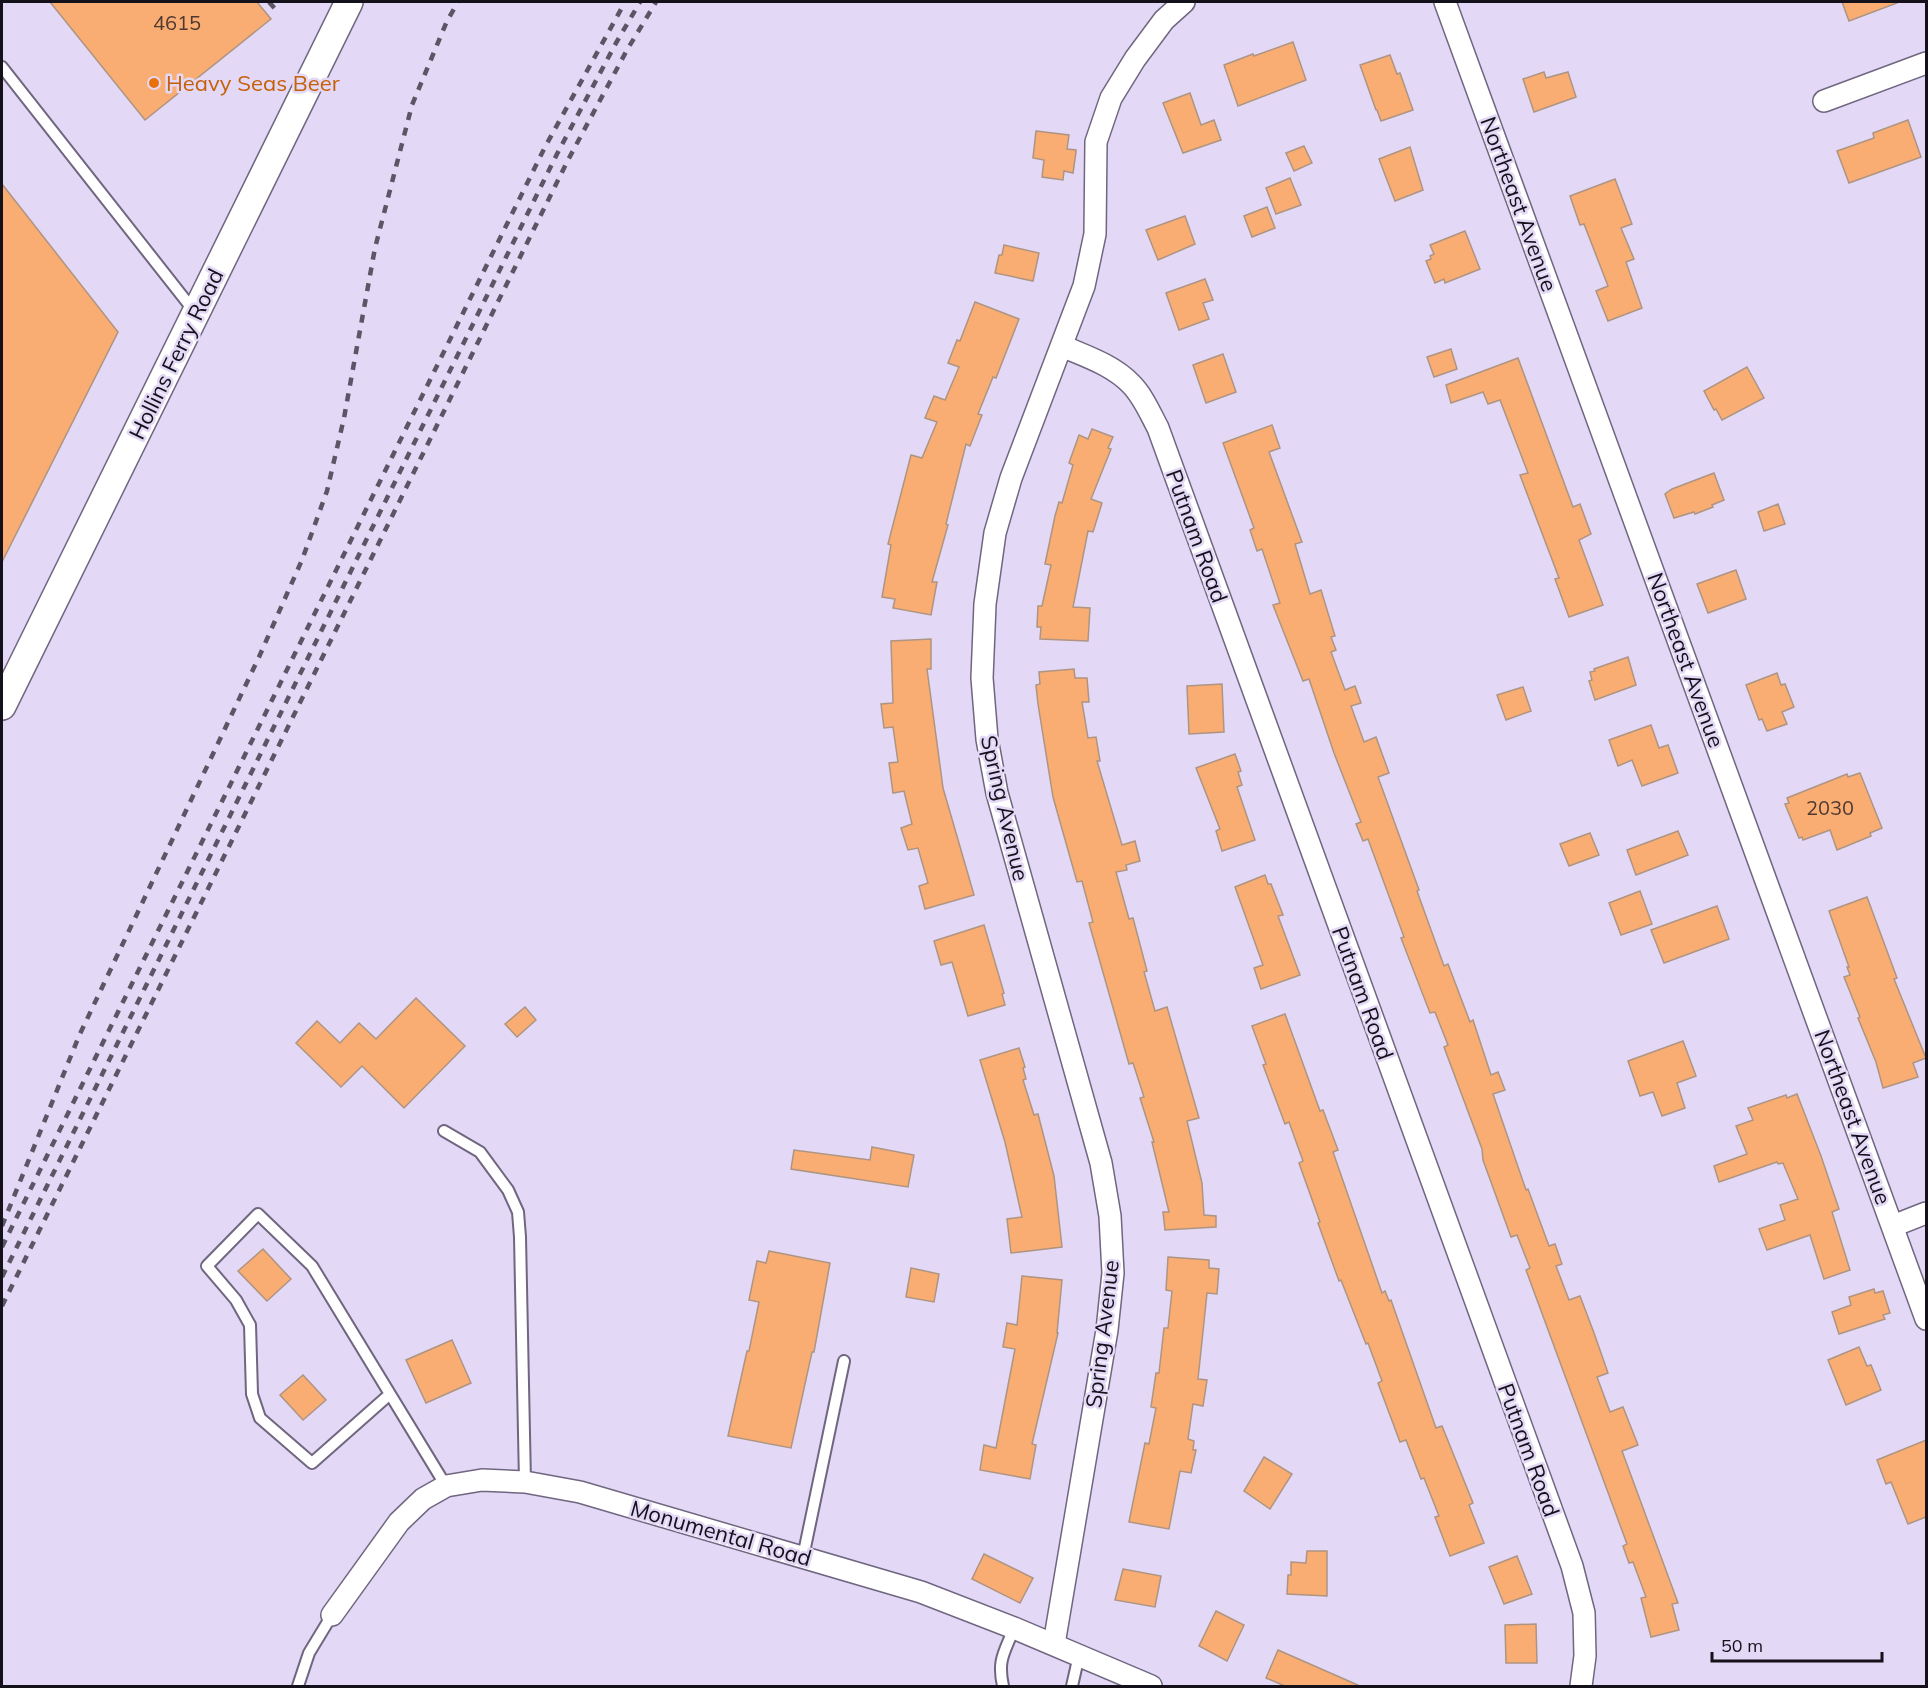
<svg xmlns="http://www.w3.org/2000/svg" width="1928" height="1688" font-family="Mulish,sans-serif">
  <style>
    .building { fill: #faad73; stroke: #ae9482; stroke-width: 1.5 }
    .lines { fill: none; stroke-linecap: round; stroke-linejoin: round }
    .service-casing { stroke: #706680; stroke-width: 14 }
    .minor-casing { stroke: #706680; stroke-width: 24 }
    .tertiary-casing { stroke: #706680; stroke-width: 30 }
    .service { stroke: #fff; stroke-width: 10 }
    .minor { stroke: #fff; stroke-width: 21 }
    .tertiary { stroke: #fff; stroke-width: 27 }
    .rail { stroke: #5b5565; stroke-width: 4.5; stroke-dasharray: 8 8; stroke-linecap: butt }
    .food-dot { fill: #e8710a; stroke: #e3d8f5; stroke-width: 2 }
    .labels { text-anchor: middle; stroke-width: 5; stroke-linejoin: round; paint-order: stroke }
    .number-label { font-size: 20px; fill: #4e3830 }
    .food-label { font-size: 22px; fill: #c56008; stroke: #e3d8f5; text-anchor: start }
    .street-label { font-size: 22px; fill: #14111a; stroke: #e3d8f5 }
  </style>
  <rect width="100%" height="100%" fill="#e3d8f5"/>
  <!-- building -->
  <g class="building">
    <path d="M50,2H257L271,19L145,120Z"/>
    <path d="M1842,2H1897V3L1849,21Z"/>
    <path d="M1293,42L1306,80L1238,106L1224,65L1253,54L1254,56Z"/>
    <path d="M1390,55L1397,74L1400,73L1413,110L1381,121L1377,110H1376L1360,65Z"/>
    <path d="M1544,72L1546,78L1568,72L1576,97L1534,112L1523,79Z"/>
    <path d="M1190,93L1201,125L1214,120L1221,140L1183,153L1163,103Z"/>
    <path d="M1908,120L1921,157L1849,183L1837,151L1874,138L1873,133Z"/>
    <path d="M1036,131L1069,135L1067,149L1076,150V152L1073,173L1064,171L1063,180L1042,177L1044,160L1033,158Z"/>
    <path d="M1304,146L1312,163L1294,171L1286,153Z"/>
    <path d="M1410,147L1423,190L1395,201L1379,159Z"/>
    <path d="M1290,178L1301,205L1276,214L1266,188Z"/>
    <path d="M1615,179L1632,224L1621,228L1634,259L1626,262L1642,308L1608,321L1596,291L1608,286L1584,224L1580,225L1570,196Z"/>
    <path d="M2,184L118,332L2,562Z"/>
    <path d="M1267,207L1275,228L1252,237L1244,216Z"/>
    <path d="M1185,216L1195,244L1158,260L1146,230Z"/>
    <path d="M1465,231L1480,269L1445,283L1444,279L1435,283L1426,261L1431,259L1430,256L1434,254L1430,245Z"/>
    <path d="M1004,245L1039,253L1033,281L995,273L999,255H1002Z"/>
    <path d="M1205,279L1213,300L1203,303L1209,319L1179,330L1166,293Z"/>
    <path d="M975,302L1019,319L996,378L993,377L978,414L982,415L970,446L966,444L946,524L948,525L932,582H937L931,615L893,608L895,599L882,597L891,545L888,544L911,455L922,458L937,422L925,418L934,396L945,400L959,367L948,363L957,340L960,341Z"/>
    <path d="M1451,349L1457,369L1434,377L1427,357Z"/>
    <path d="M1223,354L1236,392L1206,403L1193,365Z"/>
    <path d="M1518,358L1573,507L1580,504L1591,534L1579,540L1603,605L1569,617L1555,579L1559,578L1520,475L1528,473L1500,400L1488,404L1483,392L1451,403L1446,385Z"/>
    <path d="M1747,367L1764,398L1722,420L1716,409L1714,410L1704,391Z"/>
    <path d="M1272,425L1280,448L1269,452L1302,542L1295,544L1310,594L1321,590L1335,636L1331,637L1336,650L1331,652L1345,690L1355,686L1361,703L1351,706L1364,742L1376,737L1389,773L1378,777L1419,890L1417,891L1444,966L1448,964L1470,1022L1473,1020L1491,1075L1498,1072L1505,1090L1493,1094L1526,1190L1528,1189L1549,1246L1555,1244L1562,1264L1556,1266L1569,1300L1580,1296L1594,1333L1608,1373L1597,1377L1610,1412L1623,1407L1638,1445L1622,1451L1678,1603L1672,1604L1679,1630L1651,1637L1641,1598L1646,1597L1633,1562L1629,1563L1623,1546L1627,1544L1526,1270L1530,1268L1517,1235L1511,1237L1483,1160L1482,1149L1444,1047L1448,1045L1435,1012L1430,1013L1401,938L1404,937L1368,839L1363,841L1356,824L1361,822L1334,753L1309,679L1303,681L1273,605L1280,603L1262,549L1257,551L1250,530L1254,528L1223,443Z"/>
    <path d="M1092,429L1113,437L1108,448L1111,449L1091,499L1102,503L1093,532L1088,531L1073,607L1090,608L1088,641L1040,639L1041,627H1037L1038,606H1042L1051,565L1045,564L1055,516L1059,502L1062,503L1073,465L1069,463L1079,435L1088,439Z"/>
    <path d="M1714,473L1724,500L1712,505L1713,507L1695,514L1694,512L1674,518L1665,494L1672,489Z"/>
    <path d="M1778,504L1785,524L1764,531L1758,512Z"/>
    <path d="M1736,570L1746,599L1708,613L1697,584Z"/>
    <path d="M931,639V669H927L943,788L974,895L925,909L919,886L928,883L918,848L908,850L901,828L912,824L904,791L893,793L889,763L898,762L893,727L884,728L881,704L893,703L891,641Z"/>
    <path d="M1628,657L1636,685L1595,700L1589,681L1592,680L1590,672L1595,671L1594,669Z"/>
    <path d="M1074,669L1075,678H1087L1089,702H1082L1088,738L1096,737L1100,761H1097L1122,845L1135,841L1140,861L1126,865L1127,870L1116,872L1129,919L1133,918L1147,971L1144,972L1155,1011L1167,1007L1199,1118L1187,1121L1202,1183L1204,1215L1216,1216V1227L1165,1230L1163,1212H1169L1152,1142H1154L1140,1098L1144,1097L1133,1063L1129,1064L1089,923L1093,922L1082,881L1077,882L1053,797L1038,704L1036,685L1040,684L1039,672Z"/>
    <path d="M1777,673L1781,685L1785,684L1794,707L1782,712L1787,724L1767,731L1762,719L1759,720L1746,685Z"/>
    <path d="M1222,684L1224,732L1189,734L1187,686Z"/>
    <path d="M1523,687L1531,711L1506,720L1497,695Z"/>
    <path d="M1651,725L1659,748L1668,745L1678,773L1642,786L1632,760L1618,766L1609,740Z"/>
    <path d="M1235,754L1241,771L1238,772L1242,785L1237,787L1255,840L1222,851L1216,831L1220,829L1196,768Z"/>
    <path d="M1860,773L1882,828L1870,833L1871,836L1837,850L1830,830L1803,840L1802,837L1799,838L1785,804L1789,803L1787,798L1847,774L1848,777Z"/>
    <path d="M1678,831L1688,855L1636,875L1627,850Z"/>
    <path d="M1590,833L1599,855L1569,866L1560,844Z"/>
    <path d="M1265,875L1268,884H1271L1283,915L1278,916L1300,975L1261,989L1254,968L1263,965L1235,887Z"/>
    <path d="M1640,891L1652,924L1621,935L1609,903Z"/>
    <path d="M1867,897L1897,978L1894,979L1926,1058L1913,1063L1918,1077L1883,1088L1876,1062L1858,1018L1860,1017L1844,977L1850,975L1847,967H1849L1829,911Z"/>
    <path d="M1717,906L1729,939L1664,963L1651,930Z"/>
    <path d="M984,925L1004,993L1002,994L1005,1005L968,1016L952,962L941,965L934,941Z"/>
    <path d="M416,998L465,1046L404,1108L362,1066L341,1087L296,1043L317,1021L340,1043L359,1023L376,1039Z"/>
    <path d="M525,1007L536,1020L517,1037L505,1024Z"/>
    <path d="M1285,1014L1320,1111L1323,1110L1338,1150L1333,1152L1382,1293L1385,1291L1389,1301L1391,1300L1436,1428L1442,1426L1473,1503L1469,1505L1484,1543L1450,1556L1435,1517L1439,1516L1424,1478L1421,1479L1406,1440L1400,1442L1378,1383L1382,1381L1368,1343L1366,1344L1341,1280L1339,1281L1318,1223L1320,1222L1299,1163L1303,1161L1289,1122L1285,1124L1263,1065L1266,1064L1252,1026Z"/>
    <path d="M1683,1041L1696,1076L1677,1083L1685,1108L1662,1116L1653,1092L1640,1096L1628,1061Z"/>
    <path d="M1019,1048L1025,1067L1023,1068L1026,1079L1023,1080L1034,1115L1038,1114L1054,1176L1062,1247L1011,1253L1007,1219L1022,1217L1005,1142L980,1060Z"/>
    <path d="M1797,1094L1821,1156L1839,1209L1832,1212L1850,1270L1824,1279L1810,1235L1767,1250L1759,1229L1785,1220L1780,1205L1798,1199L1783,1163L1778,1164L1777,1162L1774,1163L1719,1182L1714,1166L1747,1154L1736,1126L1753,1120L1748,1108L1786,1095L1787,1098Z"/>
    <path d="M872,1147L914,1155L908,1187L791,1169L794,1150L870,1160Z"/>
    <path d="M263,1249L291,1279L267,1301L238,1271Z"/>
    <path d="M769,1251L830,1263L814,1352H812L791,1448L728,1436L747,1351H749L759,1302L749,1300L757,1261L766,1263Z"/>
    <path d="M1168,1257L1209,1260V1268L1219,1269L1217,1294L1207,1293L1198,1379L1207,1380L1203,1406L1193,1404L1188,1439L1194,1441L1193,1450H1196L1191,1473L1180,1471L1169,1529L1129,1522L1145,1443L1149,1444L1156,1408L1151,1407L1156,1373H1159L1164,1328H1168L1172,1291L1166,1290Z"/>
    <path d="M911,1268L939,1274L934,1302L906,1297Z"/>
    <path d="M1022,1276L1062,1280L1057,1333H1058L1032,1444L1036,1445L1030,1479L980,1470L984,1445L996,1448L1015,1349L1003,1347L1007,1323L1017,1325Z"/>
    <path d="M1874,1289L1875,1293L1883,1291L1890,1313L1883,1315L1885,1319L1839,1334L1832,1312L1851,1305L1849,1297Z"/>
    <path d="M452,1340L471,1383L426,1403L406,1360Z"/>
    <path d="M1859,1347L1867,1366L1871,1365L1881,1390L1846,1405L1828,1360Z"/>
    <path d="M303,1375L326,1400L303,1420L280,1395Z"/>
    <path d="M1926,1440V1517L1908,1524L1891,1482L1886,1484L1877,1460Z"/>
    <path d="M1264,1457L1292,1474L1270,1509L1244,1491Z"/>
    <path d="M1307,1551H1327V1596L1287,1594L1288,1575H1291V1562L1306,1563Z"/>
    <path d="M984,1554L1033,1578L1020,1603L972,1579Z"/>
    <path d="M1517,1556L1532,1594L1504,1604L1489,1567Z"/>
    <path d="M1123,1569L1161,1576L1155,1607L1115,1600Z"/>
    <path d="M1216,1611L1244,1625L1227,1661L1199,1646Z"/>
    <path d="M1536,1624L1537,1663H1506L1505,1625Z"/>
    <path d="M1278,1650L1360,1686H1285L1266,1678Z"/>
  </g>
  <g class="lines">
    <!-- service casing -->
    <g class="service-casing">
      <g id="service">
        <path d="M2,67L194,311"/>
        <path d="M444,1131L480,1152L508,1190L518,1212L520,1237L525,1482"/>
        <path d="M390,1394L312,1463L260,1418L252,1394L250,1325L236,1300L207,1266L258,1214L312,1266L446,1486"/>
        <path d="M803,1557L844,1361"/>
        <path d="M298,1686L309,1653L332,1615"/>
        <path d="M1003,1686C997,1659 1005,1652 1014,1628"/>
        <path d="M1072,1686L1079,1655"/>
      </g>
    </g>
    <!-- minor casing -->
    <g class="minor-casing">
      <g id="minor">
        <path d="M1445,2L1926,1319"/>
        <path d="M1824,101L1926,63"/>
        <path d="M1062,346C1085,356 1113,365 1131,384C1143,396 1150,413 1158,428L1572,1566L1584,1613L1585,1656L1581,1686"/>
        <path d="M1893,1226L1926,1213"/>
        <path d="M332,1615L399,1522L423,1499L446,1486L482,1480L525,1482L580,1492L921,1592L1014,1628L1151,1686"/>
        <path d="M1054,1644L1107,1330L1113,1273L1110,1216L1101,1163L997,793L987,739L982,678L985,604L995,533L1011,478L1084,286L1095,234L1096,142L1111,98L1135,59L1164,20L1184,2"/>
      </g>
    </g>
    <!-- tertiary casing -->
    <g class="tertiary-casing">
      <path id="tertiary" d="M2,706L349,2"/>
    </g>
    <!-- service -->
    <use href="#service" class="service"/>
    <!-- minor -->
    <use href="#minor" class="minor"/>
    <!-- tertiary -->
    <use href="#tertiary" class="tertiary"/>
    <!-- rail -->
    <g class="rail">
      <path d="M269,2L277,11"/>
      <path d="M2,1226L79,1036L259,657L302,560L327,491L344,418L375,248L412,105L447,21L458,2"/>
      <path d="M2,1247L545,147L625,2"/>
      <path d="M2,1277L557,154L616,43L640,2"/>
      <path d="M2,1306L568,160L627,50L656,2"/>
    </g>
  </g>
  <!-- markers -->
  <circle class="food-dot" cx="154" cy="83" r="6"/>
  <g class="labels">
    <!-- number labels -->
    <g class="number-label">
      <text x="177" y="30">4615</text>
      <text x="1830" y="815">2030</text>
    </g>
    <!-- food labels -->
    <g class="food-label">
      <text x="166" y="91">Heavy Seas Beer</text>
    </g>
    <!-- street labels -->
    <g class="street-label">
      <text transform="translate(1519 204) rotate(70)" y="8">Northeast Avenue</text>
      <text transform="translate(176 354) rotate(-64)" y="8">Hollins Ferry Road</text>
      <text transform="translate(1197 536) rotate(70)" y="8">Putnam Road</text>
      <text transform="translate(1686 660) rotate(70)" y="8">Northeast Avenue</text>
      <text transform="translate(1005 808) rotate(77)" y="8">Spring Avenue</text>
      <text transform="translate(1363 993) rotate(70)" y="8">Putnam Road</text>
      <text transform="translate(1853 1117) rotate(70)" y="8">Northeast Avenue</text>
      <text transform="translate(1102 1334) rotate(-83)" y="8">Spring Avenue</text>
      <text transform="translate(1529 1450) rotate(70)" y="8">Putnam Road</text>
      <text transform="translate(721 1533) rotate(16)" y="8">Monumental Road</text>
    </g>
  </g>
  <!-- border -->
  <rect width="1928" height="1688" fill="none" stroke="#14111a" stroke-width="6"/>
  <!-- scale -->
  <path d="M1712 1652v9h170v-9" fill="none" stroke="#14111a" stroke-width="3"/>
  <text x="1721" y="1652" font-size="18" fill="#14111a" stroke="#e3d8f5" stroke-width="4.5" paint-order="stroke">50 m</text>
</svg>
